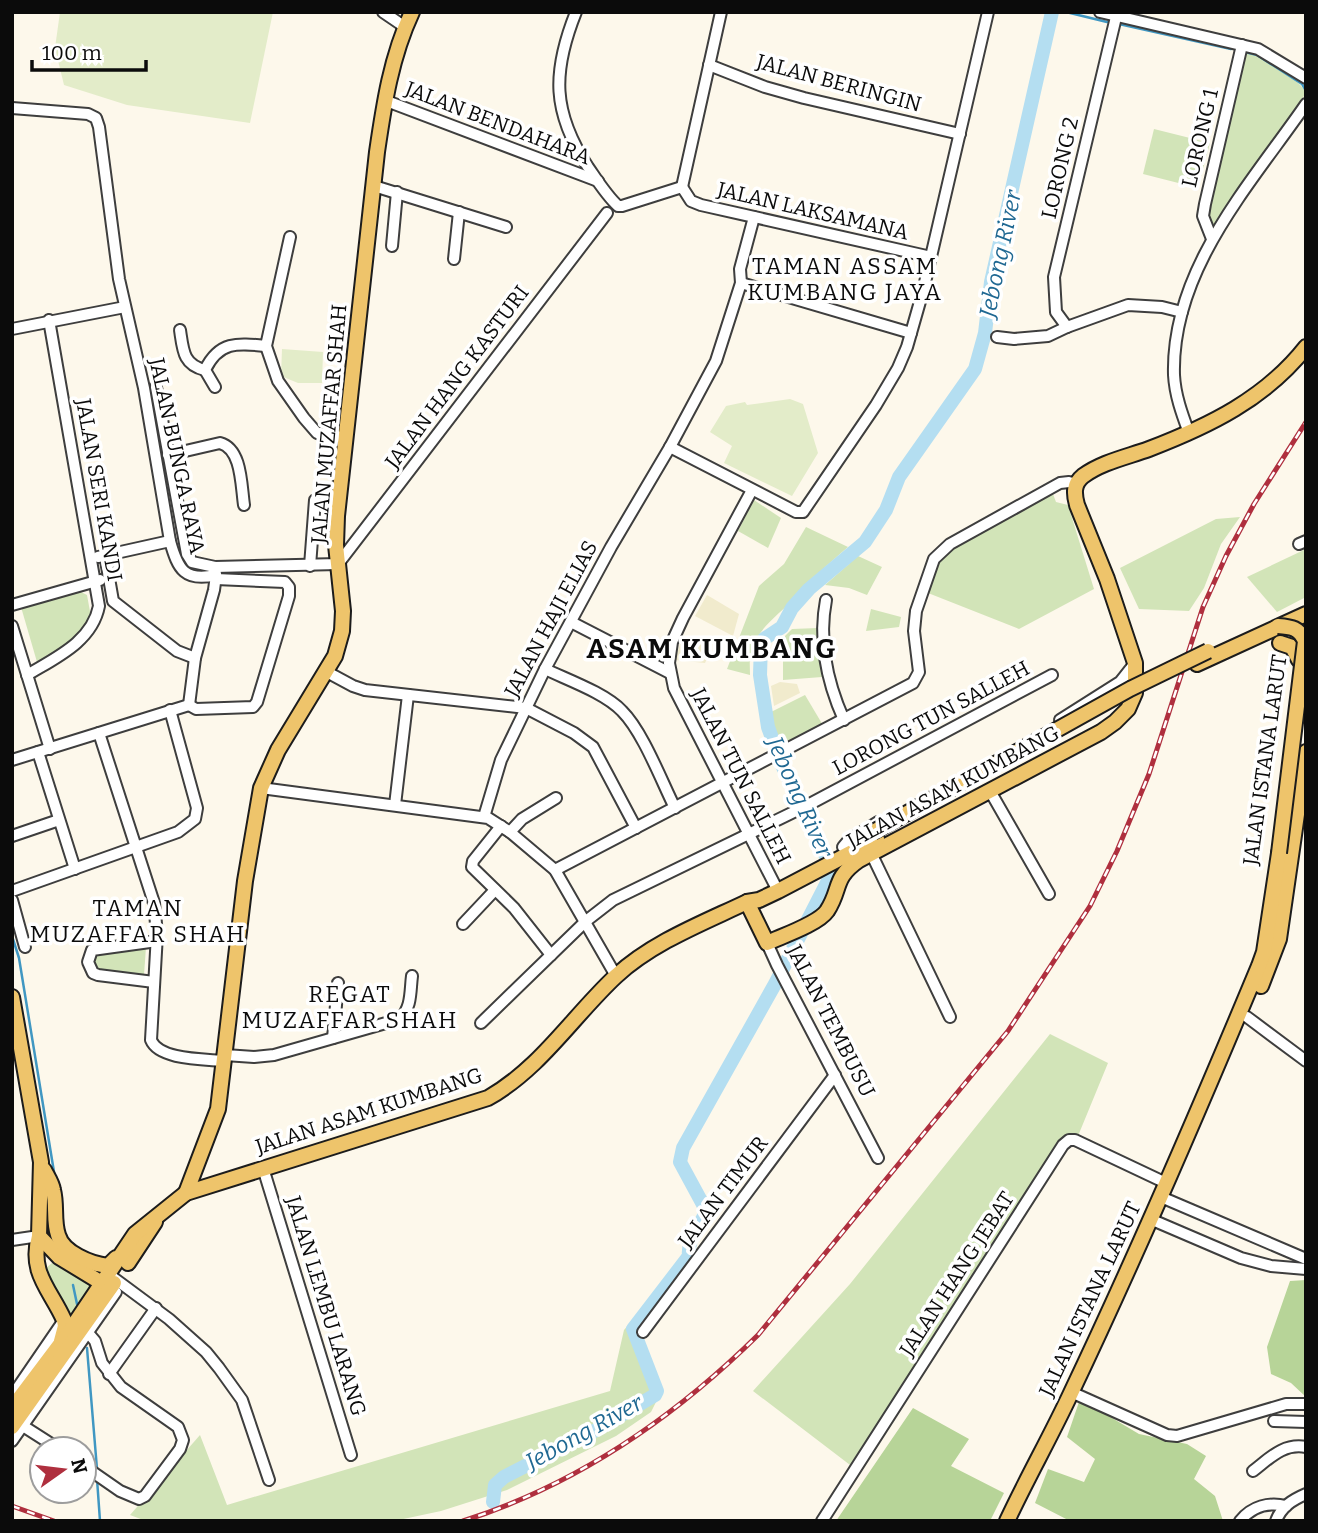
<svg xmlns="http://www.w3.org/2000/svg" width="1318" height="1533" font-family="Bitter,serif">
  <style>
    .farmland { fill: #f1ebcd }
    .green { fill: #d2e4b8 }
    .forest { fill: #b7d498 }
    .pitch { fill: #e3ecc9 }
    .lines { fill: none; stroke-linecap: round; stroke-linejoin: round }
    .stream { stroke: #4097c2; stroke-width: 2.5 }
    .river { stroke: #b4def1; stroke-width: 14 }
    .minor-casing { stroke: #3e3e3e; stroke-width: 14 }
    .major-casing { stroke: #1c1c1c; stroke-width: 18 }
    .minor { stroke: #fff; stroke-width: 10 }
    .major { stroke: #eec46b; stroke-width: 14 }
    .rail-casing { stroke: #af2f3e; stroke-width: 5 }
    .rail { stroke: #fff; stroke-width: 2.5; stroke-dasharray: 8; stroke-linecap: butt }
    .major-bridge-casing { stroke: #1c1c1c; stroke-width: 18; stroke-linecap: butt }
    .major-bridge { stroke: #eec46b; stroke-width: 14 }
    .labels { text-anchor: middle; stroke-width: 7; stroke-linejoin: round; paint-order: stroke }
    .street-label { font-size: 21px; fill: #0b0b0b; stroke: #fff }
    .water-label { font-size: 23px; font-style: italic; fill: #1f6892; stroke: #fff }
    .neighbourhood-label { font-size: 23px; letter-spacing: 2px; fill: #0b0b0b; stroke: #fff }
    .district-label { font-size: 28px; font-weight: bold; letter-spacing: 2px; fill: #0b0b0b; stroke: #fff }
  </style>
  <rect width="100%" height="100%" fill="#fdf8eb"/>
  <!-- farmland -->
  <g class="farmland">
    <path d="M707,595L739,614L733,636L695,616Z"/>
    <path d="M683,635L711,650L705,663L675,660Z"/>
    <path d="M780,682L797,684L800,693L774,706L771,686Z"/>
  </g>
  <!-- green -->
  <g class="green">
    <path d="M1247,52C1263,58 1298,77 1306,93L1218,225H1212L1208,217L1209,211Z"/>
    <path d="M1154,129L1210,143L1198,188L1143,174Z"/>
    <path d="M1053,494L1056,502L1068,505L1094,589L1019,629L928,593L937,556Z"/>
    <path d="M754,500L781,518L768,548L738,531Z"/>
    <path d="M1240,517L1221,544L1204,588L1189,611L1139,609L1120,568L1216,519Z"/>
    <path d="M806,527L848,547C829,563 813,578 796,597C780,614 757,628 751,652C749,659 750,668 750,675L727,669L759,586L784,564Z"/>
    <path d="M1306,549V597L1277,612L1247,577Z"/>
    <path d="M858,556L882,567L867,595L849,588L825,585Z"/>
    <path d="M81,592L87,595L91,617C76,642 61,649 37,662L21,607Z"/>
    <path d="M871,609L901,617L899,627L866,631Z"/>
    <path d="M818,628L822,677L783,680V638L792,629Z"/>
    <path d="M805,695L824,727L781,751L773,728L771,712Z"/>
    <path d="M146,947L144,975L141,977L96,972L92,954Z"/>
    <path d="M1050,1034L1108,1063L1078,1136L1072,1135L854,1468L753,1391L850,1284Z"/>
    <path d="M52,1263L93,1287L69,1321L46,1278V1268Z"/>
    <path d="M629,1324L653,1382L657,1400L651,1412L616,1436L507,1490L441,1511L394,1521H146L130,1515L200,1435L227,1505L610,1391L624,1330Z"/>
  </g>
  <!-- forest -->
  <g class="forest">
    <path d="M1306,1280V1397L1291,1383L1271,1374L1267,1347L1290,1281Z"/>
    <path d="M1080,1399L1139,1434L1187,1444L1206,1456L1194,1479L1215,1496L1223,1521H1070L1035,1503L1048,1469L1084,1482L1095,1459L1067,1437Z"/>
    <path d="M913,1408L969,1439L951,1466L1004,1493L990,1521H836Z"/>
  </g>
  <!-- pitch -->
  <g class="pitch">
    <path d="M60,12H273L250,123L127,105L64,85L55,48Z"/>
    <path d="M282,349L323,352L322,383H298L281,376Z"/>
    <path d="M790,399L803,404L818,453L792,496L724,463L732,446L710,432L726,406L745,402L747,405Z"/>
  </g>
  <g class="lines">
    <!-- stream -->
    <g class="stream">
      <path d="M1066,12L1107,22"/>
      <path d="M1119,24L1231,49"/>
      <path d="M1245,52L1257,55L1302,84L1306,91"/>
      <path d="M12,936L19,958L55,1178"/>
      <path d="M62,1219L64,1233"/>
      <path d="M73,1285L77,1304"/>
      <path d="M87,1348L97,1469"/>
      <path d="M97,1479L100,1521"/>
    </g>
    <!-- river -->
    <path class="river" d="M493,1502L495,1485L504,1477L598,1429L655,1395L657,1391L633,1329L689,1256C687,1236 701,1228 706,1210L680,1162L683,1148L775,984L833,871L781,763L768,727L760,675L761,644L764,639L782,627L792,608L809,589L865,542L886,510L899,477L975,369L985,333L991,282L1052,12"/>
    <!-- minor casing -->
    <g class="minor-casing">
      <g id="minor">
        <path d="M383,12L405,27"/>
        <path d="M576,12C552,72 552,112 588,167C597,180 606,195 618,206H622L682,187L691,201L701,205L931,257"/>
        <path d="M1100,12L1258,49L1306,78"/>
        <path d="M709,65L765,87L804,98L960,134"/>
        <path d="M384,100L598,181"/>
        <path d="M12,108L88,114L96,118L99,127L119,279L144,388L170,541C178,570 185,582 216,575L215,567"/>
        <path d="M374,186L506,227"/>
        <path d="M682,187L721,12"/>
        <path d="M290,237L266,346L278,381L304,418L317,433L346,438"/>
        <path d="M1212,239L1203,216L1205,204L1242,45"/>
        <path d="M392,246L397,192"/>
        <path d="M454,259L459,212"/>
        <path d="M741,283L911,333"/>
        <path d="M1067,327L1056,312L1054,277L1116,17"/>
        <path d="M12,329L125,307"/>
        <path d="M180,330C183,350 183,365 205,370"/>
        <path d="M997,337L1014,339L1048,336L1067,327L1128,305L1162,307L1182,312"/>
        <path d="M156,387L187,554L192,562L215,567L338,564L607,213"/>
        <path d="M215,387L205,370C219,341 237,343 266,346"/>
        <path d="M1189,433C1182,414 1175,395 1174,375C1171,270 1250,185 1306,104"/>
        <path d="M670,447L796,512H803L805,509L876,405L898,368L907,347L923,291L988,12"/>
        <path d="M168,455L220,443C242,449 241,485 244,505"/>
        <path d="M752,490L683,618L672,642L669,663L674,688L778,891"/>
        <path d="M1299,544L1306,541"/>
        <path d="M105,555L113,601L177,651L195,658"/>
        <path d="M98,557L170,541"/>
        <path d="M310,566L315,500"/>
        <path d="M826,600C818,642 827,682 844,720"/>
        <path d="M12,605L100,580"/>
        <path d="M571,622L670,673"/>
        <path d="M12,626L50,749"/>
        <path d="M545,669C568,680 605,693 622,711C643,732 661,780 675,808"/>
        <path d="M327,672L353,686L365,690L526,708L574,733L593,747L636,828"/>
        <path d="M27,675C55,658 92,642 99,606L49,320"/>
        <path d="M189,705L196,709L253,707L257,702L289,596V587L285,582L216,579"/>
        <path d="M189,705L195,658L214,590L216,575"/>
        <path d="M1060,720L1120,682L1135,663"/>
        <path d="M99,733L154,903L157,934L151,1040C159,1060 204,1059 224,1061"/>
        <path d="M38,752L75,869"/>
        <path d="M12,760L189,705"/>
        <path d="M261,788L488,818L510,832L555,870L616,976"/>
        <path d="M990,791L1049,894"/>
        <path d="M395,805L408,695"/>
        <path d="M484,817L501,760L545,669L611,547L670,447L716,361L741,283L740,269L754,217"/>
        <path d="M501,826L473,861L472,867L514,908L551,955"/>
        <path d="M510,832L522,819L556,798"/>
        <path d="M12,836L59,820"/>
        <path d="M843,847L848,841L878,822"/>
        <path d="M871,853L950,1017"/>
        <path d="M555,870L913,683L919,672L914,631L916,611L934,559L950,544L1060,483L1069,482L1076,484"/>
        <path d="M12,891L178,832L195,819L197,808L170,710"/>
        <path d="M12,900L25,947"/>
        <path d="M463,924L495,890"/>
        <path d="M767,943L777,965L878,1158"/>
        <path d="M154,982L98,975L93,973L88,962L92,950L157,941"/>
        <path d="M1247,1017L1306,1061"/>
        <path d="M481,1023L586,921L613,900L806,806L1052,675"/>
        <path d="M333,1038L338,983"/>
        <path d="M225,1055L254,1057L274,1055L400,1019C412,1007 410,991 412,976"/>
        <path d="M263,1168L351,1455"/>
        <path d="M1161,1197L1306,1259"/>
        <path d="M1150,1219L1241,1258L1271,1266L1306,1269"/>
        <path d="M12,1240L39,1236"/>
        <path d="M111,1276L169,1319L206,1352L219,1368L242,1400L269,1480"/>
        <path d="M643,1332L835,1075"/>
        <path d="M109,1374L156,1308"/>
        <path d="M1071,1392L1167,1435L1177,1436L1286,1404H1306"/>
        <path d="M12,1396L62,1323"/>
        <path d="M1274,1421L1306,1422"/>
        <path d="M23,1426L59,1449"/>
        <path d="M12,1441L116,1292"/>
        <path d="M84,1466L120,1491L139,1499L145,1496L180,1449L183,1440L178,1427L121,1387L102,1363L95,1341L89,1334"/>
        <path d="M1253,1471C1270,1458 1283,1443 1306,1447"/>
        <path d="M822,1521L1063,1145L1069,1140H1075L1166,1183"/>
        <path d="M1240,1521C1252,1506 1269,1502 1286,1506"/>
        <path d="M1276,1521C1281,1507 1292,1500 1306,1494"/>
      </g>
    </g>
    <!-- major casing -->
    <g class="major-casing">
      <g id="major">
        <path d="M1280,643L1292,647L1299,660"/>
        <path d="M1197,664L1306,614"/>
        <path d="M747,902L767,943C782,936 818,924 827,911C842,888 832,879 859,860L1101,732L1115,722L1128,709L1135,693V663L1107,579L1077,505C1074,494 1073,484 1083,476C1102,462 1127,457 1149,449C1209,426 1265,399 1306,347"/>
        <path d="M1261,986L1279,939L1306,752"/>
        <path d="M12,997L41,1162L39,1236L59,1257L110,1288"/>
        <path d="M44,1170C47,1176 52,1183 53,1190C57,1205 53,1221 58,1235C63,1253 91,1264 108,1266L116,1258"/>
        <path d="M186,1193L218,1109L245,881L261,788L278,750L335,656L342,631L343,611L336,545L337,516L377,152C384,104 391,57 412,12"/>
        <path d="M39,1236C29,1273 50,1289 64,1320L65,1326L61,1341"/>
        <path d="M128,1263L155,1222"/>
        <path d="M12,1408L67,1335L135,1234L186,1193L488,1098C541,1068 573,1016 616,976C653,942 703,923 747,902L759,900L778,891L877,839"/>
        <path d="M12,1427L114,1283"/>
        <path d="M1007,1521C1027,1478 1051,1436 1071,1393C1138,1252 1199,1110 1259,966L1264,952L1279,853"/>
      </g>
    </g>
    <!-- minor -->
    <use href="#minor" class="minor"/>
    <!-- major -->
    <use href="#major" class="major"/>
    <!-- rail casing -->
    <g class="rail-casing">
      <g id="rail">
        <path d="M12,1506L54,1521"/>
        <path d="M463,1521C576,1485 675,1417 758,1335L1008,1031L1090,906L1117,851L1149,774L1203,607L1226,556L1254,504L1306,422"/>
      </g>
    </g>
    <!-- rail -->
    <use href="#rail" class="rail"/>
    <!-- major-bridge casing -->
    <g class="major-bridge-casing">
      <g id="major-bridge">
        <path d="M1278,626C1292,627 1299,628 1305,641L1279,853"/>
        <path d="M873,832L1130,689L1208,651"/>
      </g>
    </g>
    <!-- major-bridge -->
    <use href="#major-bridge" class="major-bridge"/>
  </g>
  <g class="labels">
    <!-- street labels -->
    <g class="street-label">
      <text transform="translate(839 83) rotate(15)" y="7">JALAN BERINGIN</text>
      <text transform="translate(498 123) rotate(21)" y="7">JALAN BENDAHARA</text>
      <text transform="translate(1200 138) rotate(-77)" y="7">LORONG 1</text>
      <text transform="translate(1060 168) rotate(-77)" y="7">LORONG 2</text>
      <text transform="translate(813 211) rotate(13)" y="7">JALAN LAKSAMANA</text>
      <text transform="translate(457 377) rotate(-53)" y="7">JALAN HANG KASTURI</text>
      <text transform="translate(329 424) rotate(-85)" y="7">JALAN MUZAFFAR SHAH</text>
      <text transform="translate(177 456) rotate(78)" y="7">JALAN BUNGA RAYA</text>
      <text transform="translate(99 490) rotate(80)" y="7">JALAN SERI KANDI</text>
      <text transform="translate(551 619) rotate(-62)" y="7">JALAN HAJI ELIAS</text>
      <text transform="translate(931 718) rotate(-28)" y="7">LORONG TUN SALLEH</text>
      <text transform="translate(1265 760) rotate(-82)" y="7">JALAN ISTANA LARUT</text>
      <text transform="translate(741 776) rotate(63)" y="7">JALAN TUN SALLEH</text>
      <text transform="translate(953 787) rotate(-28)" y="7">JALAN ASAM KUMBANG</text>
      <text transform="translate(831 1021) rotate(63)" y="7">JALAN TEMBUSU</text>
      <text transform="translate(369 1111) rotate(-18)" y="7">JALAN ASAM KUMBANG</text>
      <text transform="translate(723 1192) rotate(-53)" y="7">JALAN TIMUR</text>
      <text transform="translate(957 1274) rotate(-57)" y="7">JALAN HANG JEBAT</text>
      <text transform="translate(1090 1299) rotate(-65)" y="7">JALAN ISTANA LARUT</text>
      <text transform="translate(326 1306) rotate(73)" y="7">JALAN LEMBU LARANG</text>
    </g>
    <!-- water labels -->
    <g class="water-label">
      <text transform="translate(1000 254) rotate(-78)" y="8">Jebong River</text>
      <text transform="translate(800 797) rotate(66)" y="8">Jebong River</text>
      <text transform="translate(584 1432) rotate(-29)" y="8">Jebong River</text>
    </g>
    <!-- neighbourhood labels -->
    <g class="neighbourhood-label">
      <text x="845" y="274">TAMAN ASSAM<tspan x="845" dy="26">KUMBANG JAYA</tspan></text>
      <text x="138" y="916">TAMAN<tspan x="138" dy="26">MUZAFFAR SHAH</tspan></text>
      <text x="350" y="1002">REGAT<tspan x="350" dy="26">MUZAFFAR SHAH</tspan></text>
    </g>
    <!-- district labels -->
    <g class="district-label">
      <text x="712" y="658">ASAM KUMBANG</text>
    </g>
  </g>
  <!-- border -->
  <rect width="1318" height="1533" fill="none" stroke="#0b0b0b" stroke-width="28"/>
  <!-- north arrow -->
  <g transform="translate(63 1470) rotate(76)"><circle r="33" fill="#ffffff" stroke="#9d9d9d" stroke-width="2"/>
  <path d="M0-5L12 26L0 18L-12 26Z" fill="#af2f3e"/>
  <text y="-10" font-size="19" font-weight="bold" text-anchor="middle" fill="#0b0b0b">N</text>
  </g>
  <!-- scale -->
  <path d="M32 60v10h114v-10" fill="none" stroke="#0b0b0b" stroke-width="3.5"/>
  <text x="42" y="60" font-size="21" fill="#0b0b0b" stroke="#ffffff" stroke-width="5" paint-order="stroke">100 m</text>
</svg>
